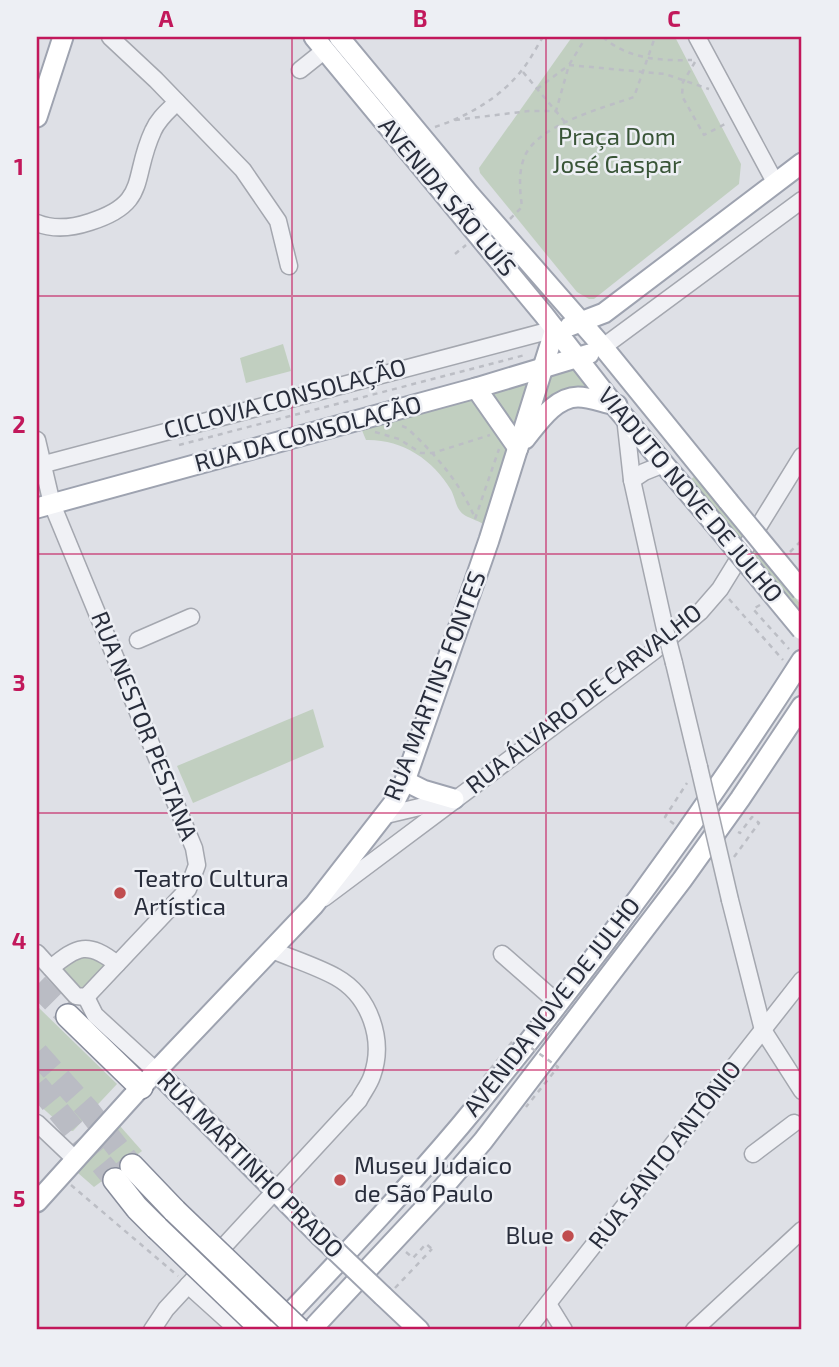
<svg xmlns="http://www.w3.org/2000/svg" width="839" height="1367" font-family="'Exo 2',sans-serif">
  <style>
    .green { fill: #c1cfc0 }
    .lines { fill: none; stroke-linecap: round; stroke-linejoin: round }
    .highway-tunnel { stroke: #babcc4; stroke-width: 23; stroke-dasharray: 23 11; stroke-linecap: butt }
    .minor-casing { stroke: #a4a7af; stroke-width: 19 }
    .major-casing { stroke: #9ea3b0; stroke-width: 23 }
    .highway-casing { stroke: #878c9b; stroke-width: 26 }
    .path { stroke: #bcbec5; stroke-width: 2.5; stroke-dasharray: 5 5; stroke-linecap: butt }
    .minor { stroke: #f0f1f5; stroke-width: 16 }
    .major { stroke: #fff; stroke-width: 19 }
    .highway { stroke: #fff; stroke-width: 23 }
    .minor-bridge-casing { stroke: #a4a7af; stroke-width: 19; stroke-linecap: butt }
    .major-bridge-casing { stroke: #9ea3b0; stroke-width: 23; stroke-linecap: butt }
    .highway-bridge-casing { stroke: #878c9b; stroke-width: 26; stroke-linecap: butt }
    .path-bridge { stroke: #bcbec5; stroke-width: 2.5; stroke-dasharray: 5 5; stroke-linecap: butt }
    .minor-bridge { stroke: #f0f1f5; stroke-width: 16 }
    .major-bridge { stroke: #fff; stroke-width: 19 }
    .highway-bridge { stroke: #fff; stroke-width: 23 }
    .grid { fill: none; stroke: #c2185b; stroke-width: 2; stroke-opacity: 0.55 }
    .poi-dot { fill: #c04d4f; stroke: #edeff4; stroke-width: 2.5 }
    .labels { text-anchor: middle; stroke-width: 5; stroke-linejoin: round; paint-order: stroke }
    .park-label { font-size: 24px; fill: #395537; stroke: #edeff4 }
    .street-label { font-size: 24px; fill: #282d3b; stroke: #edeff4 }
    .poi-label { font-size: 24px; fill: #282d3b; stroke: #edeff4; text-anchor: start }
    .neatline { fill: none; stroke: #c2185b; stroke-width: 2.5 }
    .grid-label { font-size: 23px; text-anchor: middle; font-weight: bold; fill: #c2185b }
  </style>
  <rect width="100%" height="100%" fill="#dee0e6"/>
  <!-- green -->
  <g class="green">
    <path d="M572,37H675L741,164L739,184L594,299H589L577,292L480,173L479,168Z"/>
    <path d="M283,344L291,371L246,383L240,358Z"/>
    <path d="M575,368L591,390L539,410L550,375Z"/>
    <path d="M535,378L513,433L487,394Z"/>
    <path d="M471,399L507,446L483,524C477,520 468,518 463,514C456,509 455,497 451,490C433,459 401,439 366,440L361,428Z"/>
    <path d="M695,476L802,606V616L690,480Z"/>
    <path d="M313,709L324,747L193,803L177,766Z"/>
    <path d="M82,953L108,962L82,988L76,987L58,968Z"/>
    <path d="M37,1006L117,1084L73,1131L67,1130L37,1103Z"/>
    <path d="M120,1126L142,1151L94,1187L78,1173Z"/>
  </g>
  <g class="lines">
    <!-- highway-tunnel -->
    <g class="highway-tunnel">
      <path d="M37,985L68,1016"/>
      <path d="M37,1053L89,1111L132,1166"/>
      <path d="M37,1085L115,1180"/>
    </g>
    <!-- minor casing -->
    <g class="minor-casing">
      <g id="minor">
        <path d="M110,37L156,80L243,170L278,221L289,266"/>
        <path d="M697,37L776,184"/>
        <path d="M300,70L325,50"/>
        <path d="M37,223C54,230 72,228 90,222C150,203 131,178 153,131C158,119 168,111 177,102"/>
        <path d="M603,347L802,200"/>
        <path d="M625,417L632,480L665,629"/>
        <path d="M37,440L52,504L194,848L197,865L188,889L86,997"/>
        <path d="M37,466L555,329"/>
        <path d="M632,480L644,472L664,464"/>
        <path d="M138,640L191,617"/>
        <path d="M674,663L699,767"/>
        <path d="M386,815L449,800"/>
        <path d="M324,898L654,651L700,612L720,589L802,456"/>
        <path d="M730,900L763,1030L802,1091"/>
        <path d="M37,953L76,996L86,997"/>
        <path d="M502,954L559,1004"/>
        <path d="M51,968C77,946 88,941 117,964"/>
        <path d="M86,997L95,1015L156,1071"/>
        <path d="M37,1123L76,1160"/>
        <path d="M753,1154L794,1123"/>
        <path d="M188,1285L238,1330"/>
        <path d="M548,1304L564,1330"/>
        <path d="M152,1330L166,1309L359,1100C363,1092 369,1085 372,1076C385,1040 370,996 336,977C316,966 293,959 272,950"/>
        <path d="M527,1330L802,980"/>
        <path d="M694,1330L802,1230"/>
      </g>
    </g>
    <!-- major casing -->
    <g class="major-casing">
      <g id="major">
        <path d="M314,37L544,315L614,405L713,522"/>
        <path d="M339,37L470,195L603,347L728,501"/>
        <path d="M37,117L63,37"/>
        <path d="M570,326L604,313L802,163"/>
        <path d="M476,388L518,448"/>
        <path d="M525,439C538,423 555,397 578,397C591,397 604,403 617,405"/>
        <path d="M37,508L476,388L589,354"/>
        <path d="M405,781L423,790L454,799"/>
        <path d="M156,1071L319,1235"/>
        <path d="M37,1202L141,1087L314,905L395,801L405,781L489,540L555,329"/>
        <path d="M383,1296L419,1330"/>
        <path d="M274,1330C337,1263 401,1196 460,1126C583,978 698,822 802,660"/>
        <path d="M311,1330L434,1198L483,1141L682,880L740,799L802,706"/>
      </g>
    </g>
    <!-- highway casing -->
    <g class="highway-casing">
      <g id="highway">
        <path d="M68,1016L141,1087"/>
        <path d="M132,1166L175,1211"/>
        <path d="M115,1180L137,1208L157,1228"/>
      </g>
    </g>
    <!-- path -->
    <g class="path">
      <path d="M603,37C627,59 661,61 692,60"/>
      <path d="M695,62L683,82L682,96L704,135L727,123"/>
      <path d="M523,72L575,134"/>
      <path d="M537,89L569,65L665,74L709,89"/>
      <path d="M455,120L529,111H556L569,65L586,37"/>
      <path d="M435,127C468,116 500,98 522,70C530,60 536,48 543,37"/>
      <path d="M510,219L522,207C520,191 518,174 524,158C536,125 603,108 634,97L655,37"/>
      <path d="M455,254L466,245"/>
      <path d="M402,426L407,428C436,455 459,481 475,518"/>
      <path d="M375,432L399,439L421,453H433L490,435"/>
      <path d="M179,445L525,355"/>
      <path d="M475,519L499,449"/>
      <path d="M790,552L802,540"/>
      <path d="M729,599L783,660"/>
      <path d="M760,605L753,609L789,649"/>
      <path d="M674,824L665,817L687,783"/>
      <path d="M734,857L759,823L752,817L740,833L738,832"/>
      <path d="M71,1185L178,1276"/>
      <path d="M406,1252L413,1258L426,1244L432,1249"/>
      <path d="M395,1288L432,1249"/>
    </g>
    <!-- minor -->
    <use href="#minor" class="minor"/>
    <!-- major -->
    <use href="#major" class="major"/>
    <!-- highway -->
    <use href="#highway" class="highway"/>
    <!-- minor-bridge casing -->
    <g class="minor-bridge-casing">
      <g id="minor-bridge">
        <path d="M665,629L674,663"/>
        <path d="M699,767L730,900"/>
      </g>
    </g>
    <!-- major-bridge casing -->
    <g class="major-bridge-casing">
      <g id="major-bridge">
        <path d="M728,501L802,591"/>
        <path d="M713,522L802,630"/>
        <path d="M319,1235L383,1296"/>
      </g>
    </g>
    <!-- highway-bridge casing -->
    <g class="highway-bridge-casing">
      <g id="highway-bridge">
        <path d="M175,1211L299,1330"/>
        <path d="M157,1228L263,1330"/>
      </g>
    </g>
    <!-- path-bridge -->
    <path class="path-bridge" d="M484,1077L516,1037L558,1067L526,1107"/>
    <!-- minor-bridge -->
    <use href="#minor-bridge" class="minor-bridge"/>
    <!-- major-bridge -->
    <use href="#major-bridge" class="major-bridge"/>
    <!-- highway-bridge -->
    <use href="#highway-bridge" class="highway-bridge"/>
  </g>
  <!-- grid -->
  <path class="grid" d="M292,37V1330M546,37V1330M37,296H802M37,554H802M37,813H802M37,1070H802"/>
  <!-- markers -->
  <g class="poi-dot">
    <circle cx="120" cy="893" r="7"/>
    <circle cx="340" cy="1180" r="7"/>
    <circle cx="568" cy="1236" r="7"/>
  </g>
  <g class="labels">
    <!-- park labels -->
    <g class="park-label">
      <text x="617" y="145">Praça Dom<tspan x="617" dy="28">José Gaspar</tspan></text>
    </g>
    <!-- street labels -->
    <g class="street-label">
      <text transform="translate(447 197) rotate(50)" y="8">AVENIDA SÃO LUÍS</text>
      <text transform="translate(285 399) rotate(-15)" y="8">CICLOVIA CONSOLAÇÃO</text>
      <text transform="translate(308 434) rotate(-15)" y="8">RUA DA CONSOLAÇÃO</text>
      <text transform="translate(690 495) rotate(50)" y="8">VIADUTO NOVE DE JULHO</text>
      <text transform="translate(435 686) rotate(-69)" y="8">RUA MARTINS FONTES</text>
      <text transform="translate(584 699) rotate(-38)" y="8">RUA ÁLVARO DE CARVALHO</text>
      <text transform="translate(144 726) rotate(68)" y="8">RUA NESTOR PESTANA</text>
      <text transform="translate(552 1007) rotate(-52)" y="8">AVENIDA NOVE DE JULHO</text>
      <text transform="translate(665 1155) rotate(-52)" y="8">RUA SANTO ANTÔNIO</text>
      <text transform="translate(250 1165) rotate(45)" y="8">RUA MARTINHO PRADO</text>
    </g>
    <!-- poi labels -->
    <g class="poi-label">
      <text x="134" y="887">Teatro Cultura<tspan x="134" dy="28">Artística</tspan></text>
      <text x="354" y="1174">Museu Judaico<tspan x="354" dy="28">de São Paulo</tspan></text>
      <text x="554" y="1244" text-anchor="end">Blue</text>
    </g>
  </g>
  <!-- border -->
  <rect width="839" height="1367" fill="none" stroke="#edeff4" stroke-width="77"/>
  <rect x="38" y="38" width="762" height="1290" class="neatline"/>
  <g class="grid-label">
    <text x="166" y="27">A</text>
    <text x="420" y="27">B</text>
    <text x="674" y="27">C</text>
    <text x="19" y="175">1</text>
    <text x="19" y="433">2</text>
    <text x="19" y="691">3</text>
    <text x="19" y="949">4</text>
    <text x="19" y="1207">5</text>
  </g>
</svg>
